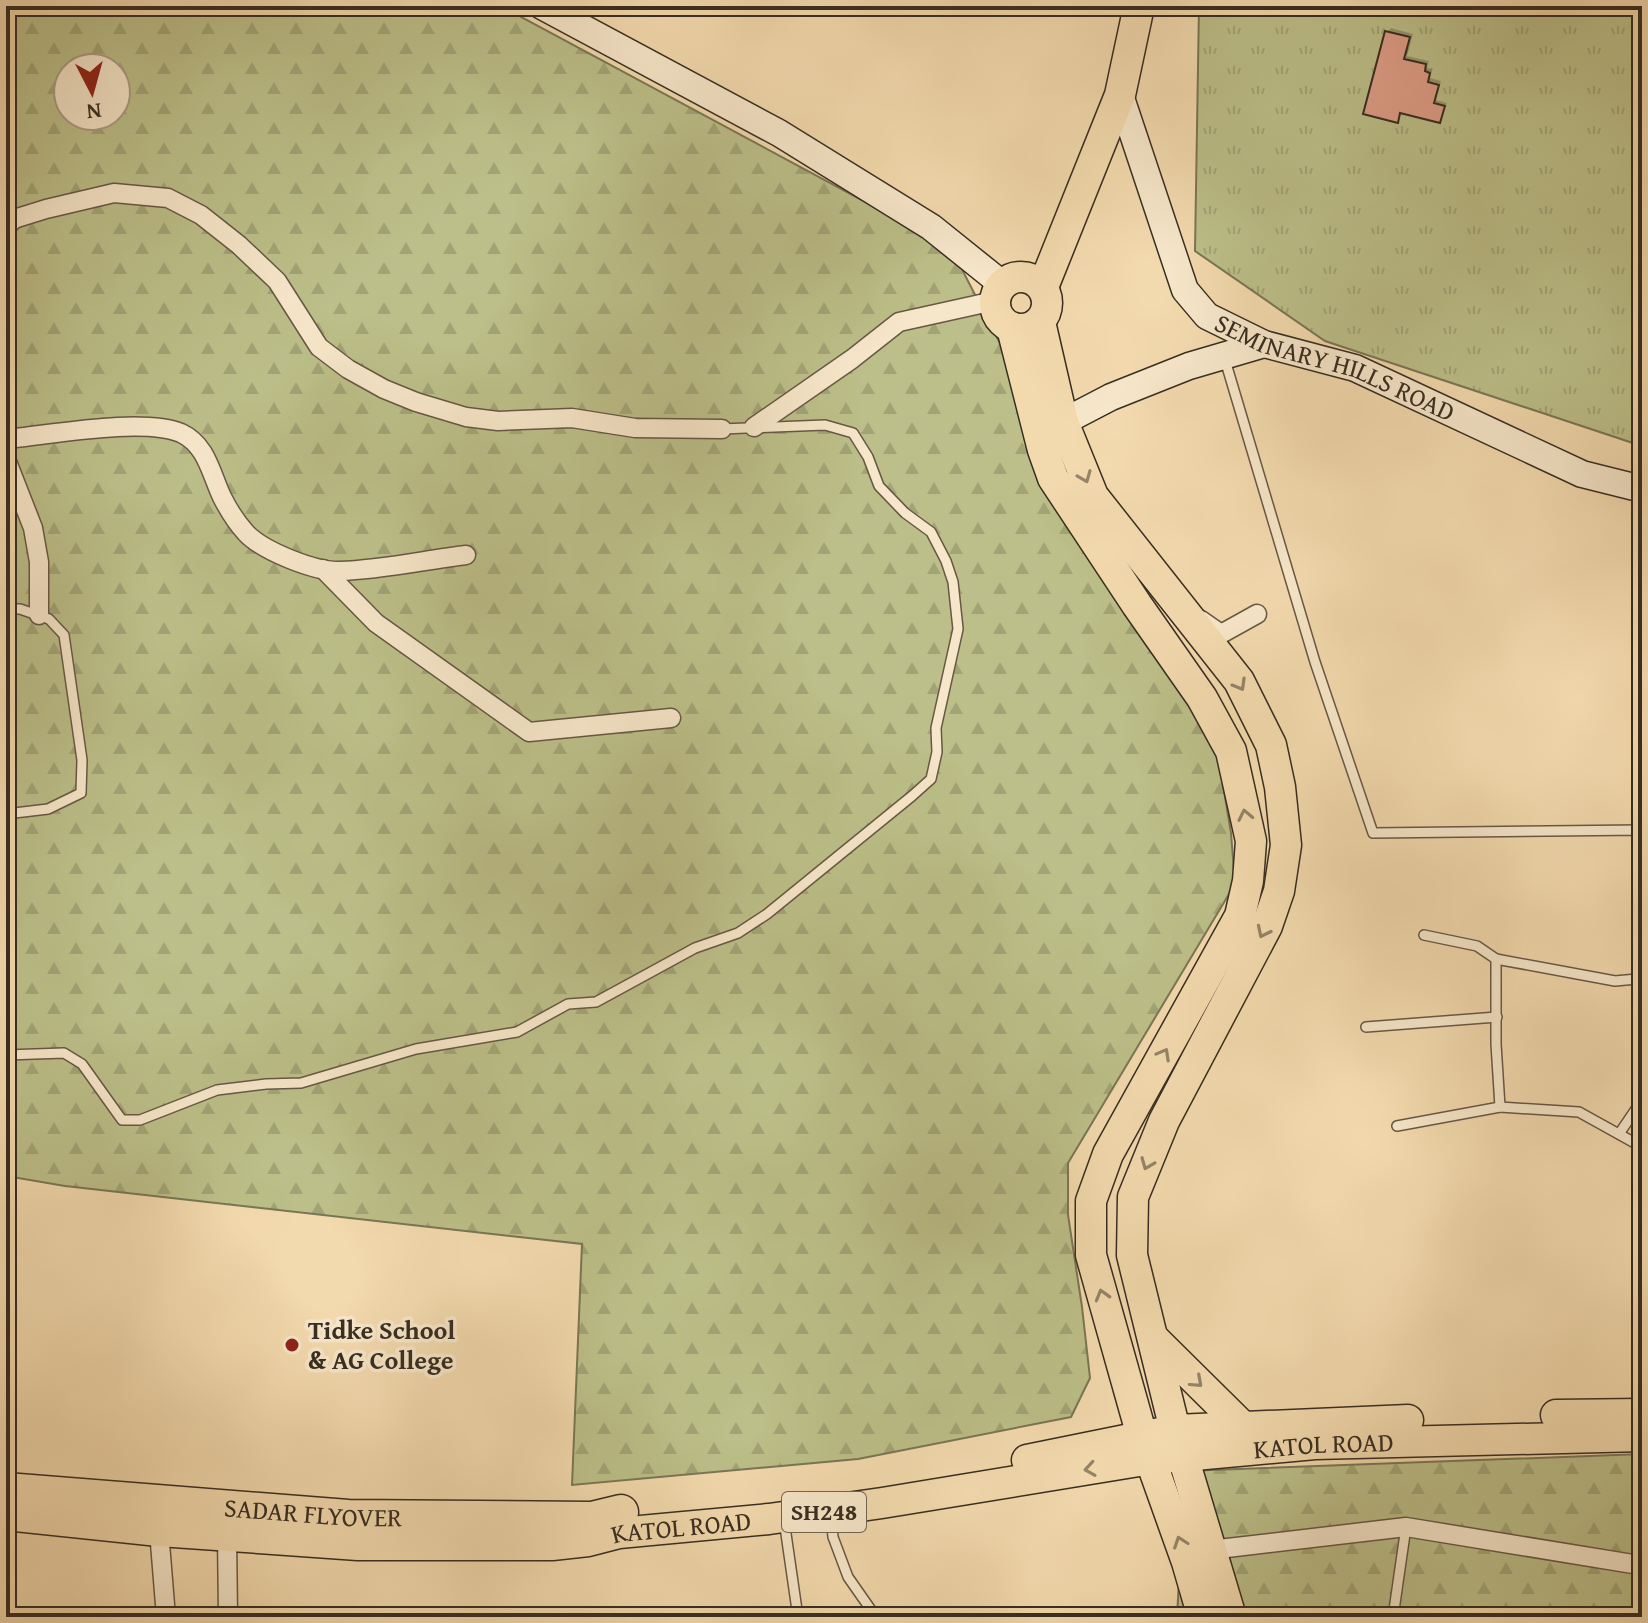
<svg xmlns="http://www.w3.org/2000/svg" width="1648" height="1623" font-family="'Gentium Book Plus',serif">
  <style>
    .grass { fill: url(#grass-tufts); stroke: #7a7655; stroke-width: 2 }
    .forest { fill: url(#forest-firs); stroke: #7a7655; stroke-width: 2; fill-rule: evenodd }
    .shadow { fill: #0003 }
    .building { fill: #de9e88; stroke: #372d21; stroke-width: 2 }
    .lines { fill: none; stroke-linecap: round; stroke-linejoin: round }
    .lane-casing { stroke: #665844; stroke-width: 12 }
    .street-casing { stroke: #665844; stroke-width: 21 }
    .secondary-casing { stroke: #372d21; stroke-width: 29 }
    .primary-casing { stroke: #372d21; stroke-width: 33 }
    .highway-casing { stroke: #372d21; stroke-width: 37 }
    .lane { stroke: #f7e7ca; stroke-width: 9 }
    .street { stroke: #f7e7ca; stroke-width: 18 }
    .secondary { stroke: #f7e7ca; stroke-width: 26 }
    .primary { stroke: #f3daae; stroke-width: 30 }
    .highway { stroke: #f3daae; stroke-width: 34 }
    .oneway { stroke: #958468 }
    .poi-dot { fill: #8f2418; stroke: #f7e7ca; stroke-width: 3 }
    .labels { text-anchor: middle; stroke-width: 7; stroke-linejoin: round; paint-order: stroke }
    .shield { fill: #f7e7ca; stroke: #716554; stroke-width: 2 }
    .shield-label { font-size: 24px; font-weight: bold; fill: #372d21 }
    .street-label { font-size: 26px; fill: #372d21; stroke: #f7e7ca }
    .poi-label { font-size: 26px; font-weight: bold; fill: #372d21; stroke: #f7e7ca; text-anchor: start }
  </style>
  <defs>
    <pattern id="grass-tufts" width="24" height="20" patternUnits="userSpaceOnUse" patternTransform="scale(2)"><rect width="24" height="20" fill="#bcbf89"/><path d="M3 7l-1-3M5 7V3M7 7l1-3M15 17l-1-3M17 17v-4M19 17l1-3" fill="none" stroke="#a2a476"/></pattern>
    <pattern id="forest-firs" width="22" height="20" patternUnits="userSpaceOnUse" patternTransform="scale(2)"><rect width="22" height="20" fill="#bcbf89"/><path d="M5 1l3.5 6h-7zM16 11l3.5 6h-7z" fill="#a2a476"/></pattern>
  </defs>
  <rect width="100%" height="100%" fill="#f3daae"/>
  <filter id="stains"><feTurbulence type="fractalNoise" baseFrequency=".0025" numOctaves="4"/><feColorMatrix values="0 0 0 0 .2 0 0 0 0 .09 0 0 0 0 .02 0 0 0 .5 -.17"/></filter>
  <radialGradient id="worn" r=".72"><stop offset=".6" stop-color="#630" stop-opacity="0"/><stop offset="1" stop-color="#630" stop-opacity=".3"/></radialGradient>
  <!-- grass -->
  <path class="grass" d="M1199,6H1642V446L1325,341L1195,251Z"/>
  <!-- forest -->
  <g class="forest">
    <path d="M6,6H501L951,248L1007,357L1028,411L1217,749L1231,833L1235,884L1068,1163V1215L1082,1307L1090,1378L1071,1417L858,1459L572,1485L582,1244L65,1186L6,1176ZM68,68H116V116H68Z"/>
    <path d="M1642,1454V1617H1177L1185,1471Z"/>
  </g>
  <!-- shadow -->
  <g class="shadow">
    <path d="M1391,28L1413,34L1407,56L1429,61L1427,68L1432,69L1430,78L1441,81L1436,100L1447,103L1439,121L1402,112L1397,121L1387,32Z"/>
    <path d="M6,1218L12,1219L6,1248Z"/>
  </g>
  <!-- building -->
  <path class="building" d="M1385,31L1410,37L1404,59L1426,64L1425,71L1430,73L1428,82L1439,85L1434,103L1445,106L1440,123L1400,113L1398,123L1363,114Z"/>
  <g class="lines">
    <!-- lane casing -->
    <g class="lane-casing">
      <g id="lane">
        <path d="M1225,360L1315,662L1373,833L1642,830L1637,979L1642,983"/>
        <path d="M6,609H20L49,619L64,635L82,760L81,793L48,809L6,814"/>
        <path d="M1424,935L1477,946L1496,959"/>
        <path d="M1366,1027L1497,1017"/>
        <path d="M6,1055L64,1053L82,1064L122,1120H140L217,1090L266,1084L301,1083L416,1049L517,1032L568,1004L596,1002L695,948L738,933L767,914L912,796L931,779L937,752L936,728L958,629L953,582L946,561L931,532L905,513L879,486L868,457L853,433L825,425L722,429"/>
        <path d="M1500,1107L1579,1112L1642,1147"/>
        <path d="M1397,1126L1500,1107L1496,1044V959L1615,981L1637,979"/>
        <path d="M1619,1134L1642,1100"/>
        <path d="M831,1516L833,1537L848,1577L876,1617"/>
        <path d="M784,1520L798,1617"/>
        <path d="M1393,1617L1406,1527"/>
      </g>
    </g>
    <!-- street casing -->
    <g class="street-casing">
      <g id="street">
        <path d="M6,227L14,219L46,209L114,193L168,198L201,215L239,245L277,281L319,347L348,369L384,389L416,402L466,417L498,421L572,418L635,428L722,429"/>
        <path d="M754,427L852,359L899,322L994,301"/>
        <path d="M6,439C50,435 142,417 181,433C207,445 211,474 222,497C228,509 237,523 246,533C263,551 315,572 340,571C381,570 425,560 466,555"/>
        <path d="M6,459L33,528L39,562V615"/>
        <path d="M323,569L376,623L529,732L671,718"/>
        <path d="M1201,620L1221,634L1257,614"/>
        <path d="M159,1531L166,1617"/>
        <path d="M227,1535L228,1617"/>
        <path d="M1210,1550L1406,1527L1639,1565"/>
      </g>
    </g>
    <!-- secondary casing -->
    <g class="secondary-casing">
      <g id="secondary">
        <path d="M542,6L779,133L931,227L1002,284"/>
        <path id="s1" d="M1120,95L1185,290L1207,316L1264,344L1355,368L1582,474L1642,489"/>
        <path d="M1063,422L1111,397L1189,366L1264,344"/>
      </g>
    </g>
    <!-- primary casing -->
    <g class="primary-casing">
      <g id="primary">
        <circle cx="1021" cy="303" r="26"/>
        <path d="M1043,287L1120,95L1139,6"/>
        <path d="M1040,322L1063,422L1093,496L1239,681L1271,745L1280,787L1286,845L1279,891L1267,926L1164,1121L1133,1197L1132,1255L1175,1430L1231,1617"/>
        <path d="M1012,328L1043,450L1053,478L1137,605L1202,698L1231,751L1251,841L1248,881L1240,916L1108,1154L1091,1201V1255L1142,1436L1187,1562L1203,1617"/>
        <path d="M1153,1338L1243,1427"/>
        <path d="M1556,1415L1642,1414"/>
        <path d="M1027,1460L1175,1430L1408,1420"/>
        <path id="s2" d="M6,1515L159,1531L358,1545H552L588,1541L619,1533L769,1519L882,1503L1151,1459L1315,1444L1642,1436"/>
      </g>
    </g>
    <!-- highway casing -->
    <g class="highway-casing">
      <g id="highway">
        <path id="s3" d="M6,1490L348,1517L592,1519L621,1512"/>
      </g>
    </g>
    <!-- lane -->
    <use href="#lane" class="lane"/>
    <!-- street -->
    <use href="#street" class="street"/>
    <!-- secondary -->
    <use href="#secondary" class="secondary"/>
    <!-- primary -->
    <use href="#primary" class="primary"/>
    <!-- highway -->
    <use href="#highway" class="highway"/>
  </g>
  <!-- one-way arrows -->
  <defs><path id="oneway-chevron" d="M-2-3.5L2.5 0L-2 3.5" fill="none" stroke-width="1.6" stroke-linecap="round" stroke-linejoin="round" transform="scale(2)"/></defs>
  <g class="oneway">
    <use href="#oneway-chevron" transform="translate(1085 477) rotate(68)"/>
    <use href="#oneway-chevron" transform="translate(1240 685) rotate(60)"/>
    <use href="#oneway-chevron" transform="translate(1245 815) rotate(-102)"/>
    <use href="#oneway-chevron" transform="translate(1263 932) rotate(116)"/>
    <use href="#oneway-chevron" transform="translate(1164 1054) rotate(-61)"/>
    <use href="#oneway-chevron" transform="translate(1147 1164) rotate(112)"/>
    <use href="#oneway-chevron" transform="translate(1102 1295) rotate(-106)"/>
    <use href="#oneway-chevron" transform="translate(1197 1382) rotate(42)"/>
    <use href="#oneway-chevron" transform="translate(1090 1469) rotate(171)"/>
    <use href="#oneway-chevron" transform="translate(1180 1542) rotate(-109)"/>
  </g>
  <!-- markers -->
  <circle class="poi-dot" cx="292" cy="1345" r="8"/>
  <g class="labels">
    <!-- shield labels -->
    <rect class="shield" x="782" y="1492" width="84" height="40" rx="6"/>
    <g class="shield-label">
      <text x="824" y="1520">SH248</text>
    </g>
    <!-- street labels -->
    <g class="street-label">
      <text dy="9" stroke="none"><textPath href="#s1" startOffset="378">SEMINARY HILLS ROAD</textPath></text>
      <text dy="9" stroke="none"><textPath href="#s2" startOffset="1326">KATOL ROAD</textPath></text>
      <text dy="9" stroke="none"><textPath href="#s3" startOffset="308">SADAR FLYOVER</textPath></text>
      <text dy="9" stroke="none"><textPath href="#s2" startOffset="678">KATOL ROAD</textPath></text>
    </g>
    <!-- poi labels -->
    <g class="poi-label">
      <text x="308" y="1339">Tidke School<tspan x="308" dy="30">&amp; AG College</tspan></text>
    </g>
  </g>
  <!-- margin -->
  <rect width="1648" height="1623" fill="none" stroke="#f3daae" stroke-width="32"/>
  <rect x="8" y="8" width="1632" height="1607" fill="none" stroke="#372d21" stroke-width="4"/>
  <rect x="16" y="16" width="1616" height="1591" fill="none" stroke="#372d21" stroke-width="2"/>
  <!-- north arrow -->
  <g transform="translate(92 92) rotate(174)"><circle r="38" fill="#f7e7ca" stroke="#aa9d86" stroke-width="2"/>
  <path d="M0-6L14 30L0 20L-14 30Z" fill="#8f2418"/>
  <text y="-12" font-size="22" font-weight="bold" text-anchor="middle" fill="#372d21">N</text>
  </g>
  <rect width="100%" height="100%" filter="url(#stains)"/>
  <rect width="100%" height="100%" fill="url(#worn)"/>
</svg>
